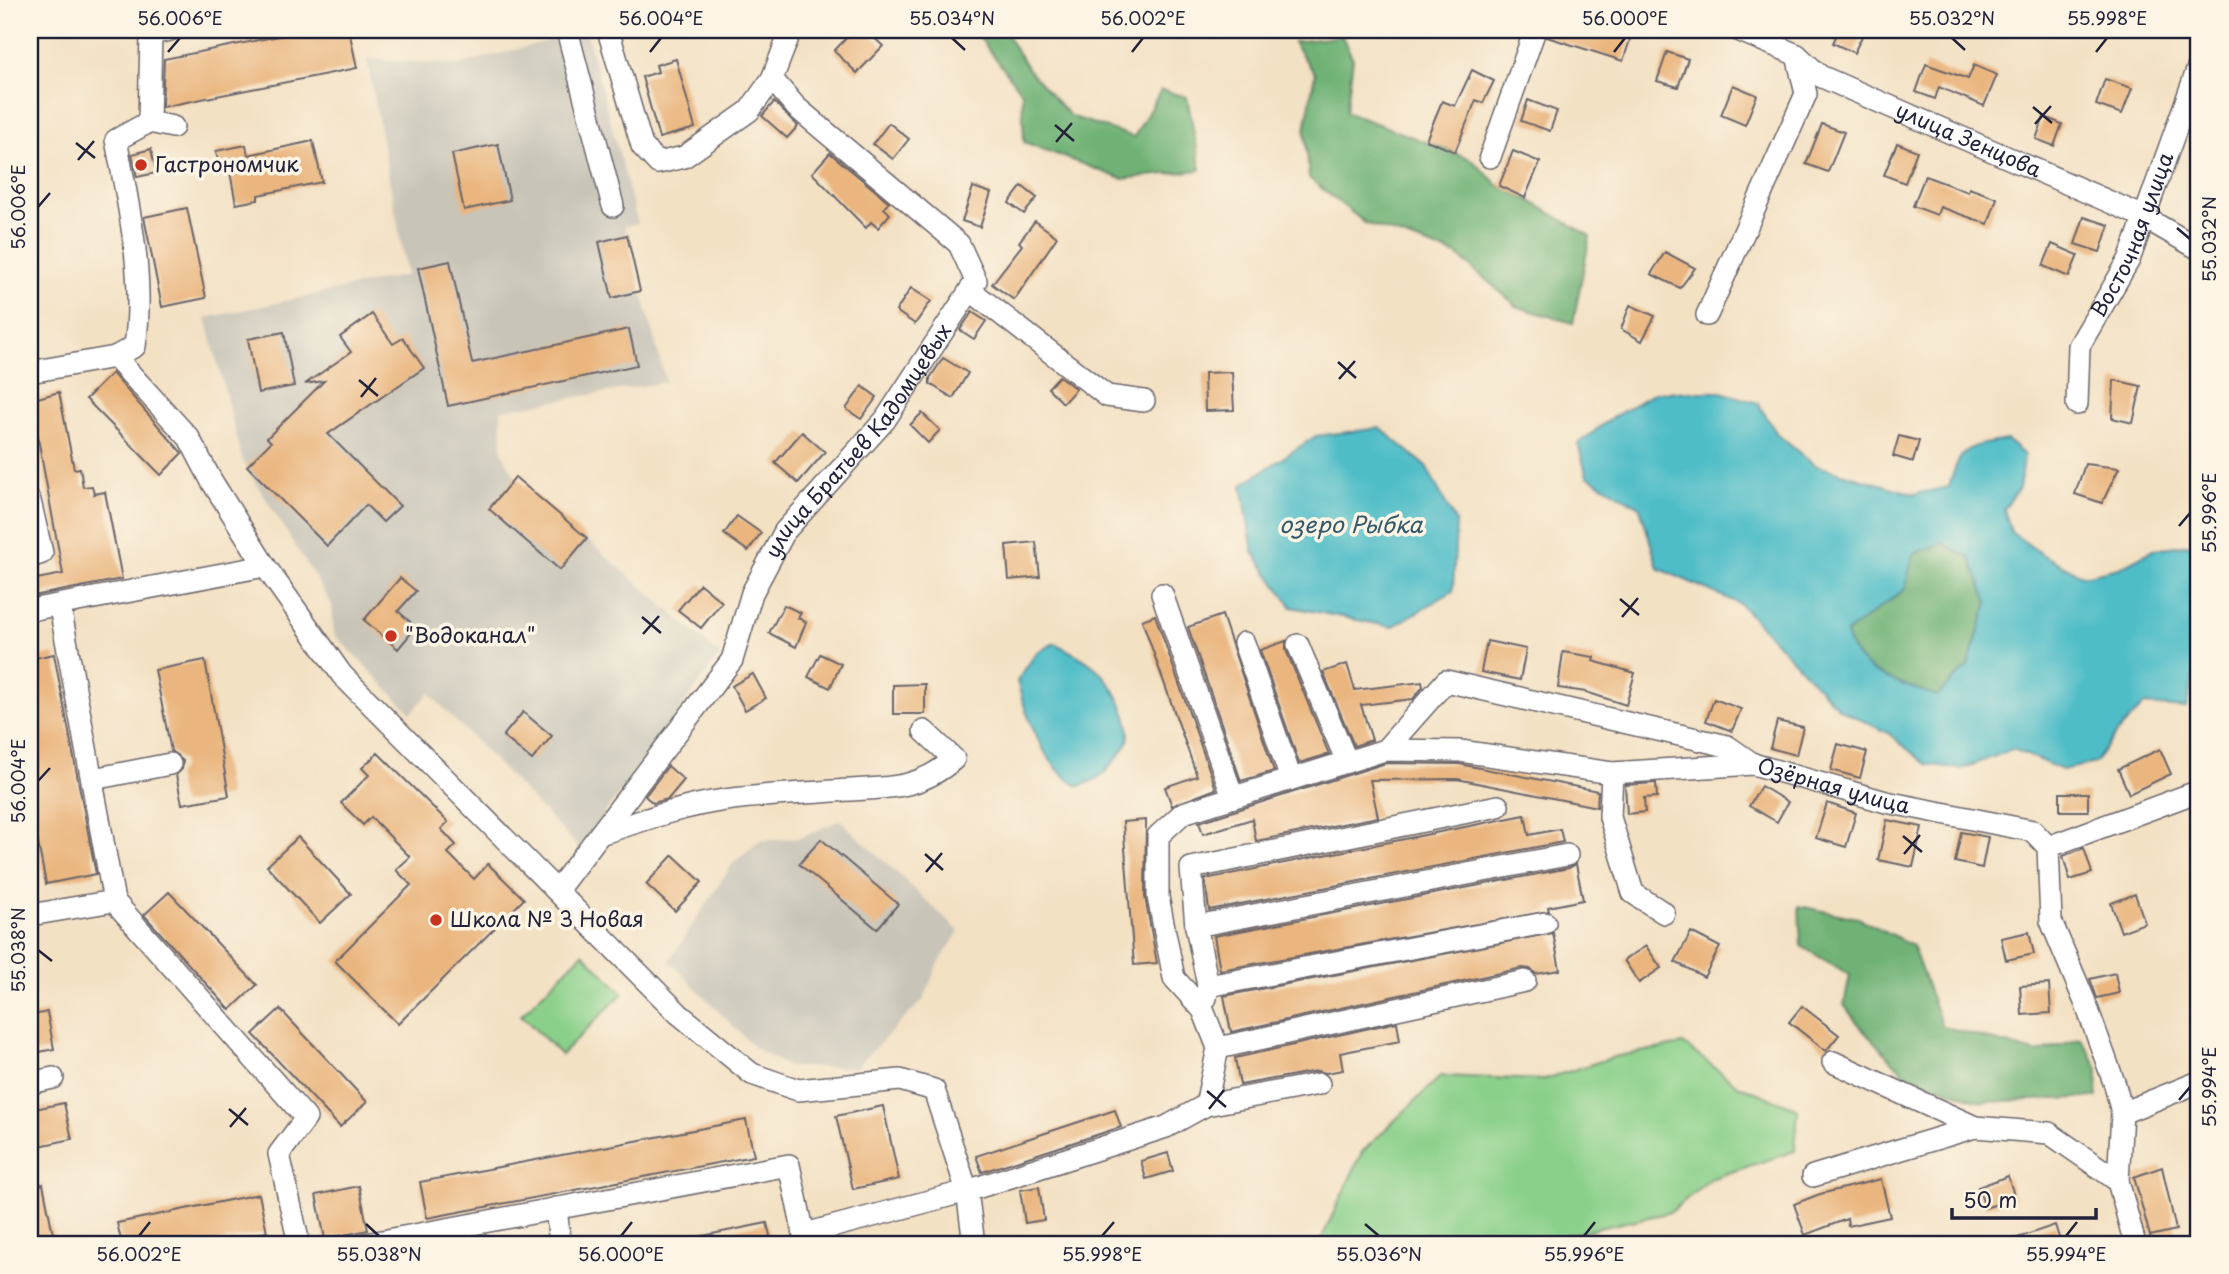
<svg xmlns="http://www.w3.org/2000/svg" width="2229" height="1274" font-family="'Playpen Sans',sans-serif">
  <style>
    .industrial { fill: #c8c4b8 }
    .green { fill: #8ad08a; stroke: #567962; stroke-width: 2 }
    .forest { fill: #6fb276; stroke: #486a58; stroke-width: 2 }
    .water { fill: #50bdc8; stroke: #397082; stroke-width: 2; fill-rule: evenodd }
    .building { fill: #eab57e }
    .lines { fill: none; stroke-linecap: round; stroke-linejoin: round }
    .minor-casing { stroke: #6b656b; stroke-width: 24 }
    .minor { stroke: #fff; stroke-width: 21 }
    .ticks { fill: none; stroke: #22223b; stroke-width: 2.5 }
    .poi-dot { fill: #c8321e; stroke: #fcf5e5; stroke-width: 2.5 }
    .labels { text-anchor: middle; stroke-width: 7; stroke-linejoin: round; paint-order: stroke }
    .street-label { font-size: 21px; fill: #22223b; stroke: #fcf5e5 }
    .poi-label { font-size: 21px; fill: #22223b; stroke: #fcf5e5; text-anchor: start }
    .water-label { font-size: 23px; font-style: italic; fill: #32586c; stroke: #fcf5e5 }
    .neatline { fill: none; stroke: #22223b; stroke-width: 2.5 }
    .ticks-label { font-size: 18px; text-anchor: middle; fill: #22223b }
  </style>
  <rect width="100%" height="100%" fill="#fcf5e5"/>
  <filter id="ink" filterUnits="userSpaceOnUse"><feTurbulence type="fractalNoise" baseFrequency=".0143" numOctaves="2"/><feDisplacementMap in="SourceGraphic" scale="14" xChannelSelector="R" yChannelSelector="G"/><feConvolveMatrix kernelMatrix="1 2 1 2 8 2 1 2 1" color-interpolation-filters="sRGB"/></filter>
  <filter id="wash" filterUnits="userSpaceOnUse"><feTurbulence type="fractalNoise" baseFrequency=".00686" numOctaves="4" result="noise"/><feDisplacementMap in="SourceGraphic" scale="28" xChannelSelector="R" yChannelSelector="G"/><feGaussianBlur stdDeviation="1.57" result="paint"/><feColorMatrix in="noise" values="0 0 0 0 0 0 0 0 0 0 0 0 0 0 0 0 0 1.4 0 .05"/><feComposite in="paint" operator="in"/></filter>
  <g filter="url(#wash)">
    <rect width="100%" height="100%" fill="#f3e1c4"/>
    <!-- industrial -->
    <g class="industrial">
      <path d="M586,31L638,224L624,226L666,382L501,410L502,452L515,477L720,655L579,848L429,693L411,713L334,634L332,605L243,462L206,318L407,275L367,59L457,65Z"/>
      <path d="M840,820L959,931L936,968L924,999L856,1067H788L755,1048L669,961L734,862L760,841L800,838Z"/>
    </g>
    <!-- green -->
    <g class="green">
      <path d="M583,953L623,993L561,1055L521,1015Z"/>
      <path d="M1683,1044L1738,1085L1798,1109L1795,1151L1710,1179L1671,1212L1526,1244H1319L1362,1152L1441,1076L1542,1080L1614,1057Z"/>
    </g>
    <!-- forest -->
    <g class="forest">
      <path d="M974,30H1004L1028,69L1070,116L1134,137L1161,90L1187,97L1201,170L1122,179L1024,142L1022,93Z"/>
      <path d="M1342,36L1353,59L1346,112L1471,159L1499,186L1525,198L1590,236L1573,323L1518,307L1457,255L1365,223L1309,178L1305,130L1315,74L1293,42Z"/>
      <path d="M1942,543L1970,558L1988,602L1968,666L1937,696C1900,682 1855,676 1846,633L1905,589L1913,554Z"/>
      <path d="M1799,906L1858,918L1912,945L1942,1026L2038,1053L2081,1038L2098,1068L2097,1097L1982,1102L1906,1075L1861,1028L1844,1005L1850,975L1801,946Z"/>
    </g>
    <!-- water -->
    <g class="water">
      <path d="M1656,392H1721L1758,403L1777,434L1814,465L1914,494L1949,487C1960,447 1967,446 2007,440L2024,455L2019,488L2004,509L2011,532L2043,555L2083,576L2119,568L2155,549L2199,543V656L2186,708L2144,705L2116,734L2095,763L2062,770L2013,749L1962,769L1926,764L1888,733L1839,709L1740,604L1658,568L1640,507L1587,476L1578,444L1610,419ZM1942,543L1970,558L1988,602L1968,666L1937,696C1900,682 1855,676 1846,633L1905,589L1913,554Z"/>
      <path d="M1380,428L1426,466L1456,523L1453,591L1392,627L1292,607L1253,552L1242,485L1316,436Z"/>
      <path d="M1055,643C1067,650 1081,656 1092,665C1110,678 1134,718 1128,741C1127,746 1120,754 1116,759C1107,772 1095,783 1078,786C1043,766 1027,718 1017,681L1037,652Z"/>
    </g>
    <g id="blocks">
      <!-- building -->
      <g class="building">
        <path d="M309,30H349L357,68L162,107L164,59Z"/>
        <path d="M854,30H866L883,46L857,73L834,51Z"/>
        <path d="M1548,30H1608L1631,37L1623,61L1547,37Z"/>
        <path d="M1839,30H1865L1854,53L1833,43Z"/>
        <path d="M1667,52L1688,59L1678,87L1657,81Z"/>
        <path d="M676,59L695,128L659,138L642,77L658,72L656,65Z"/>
        <path d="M1926,64L1968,79L1974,65L1997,75L1984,106L1939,87L1935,99L1916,92Z"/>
        <path d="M1472,70L1494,81L1483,103L1476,100L1455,152L1426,140L1442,101L1455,106Z"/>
        <path d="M2105,79L2132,88L2122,114L2096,105Z"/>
        <path d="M1733,85L1757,95L1745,125L1721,115Z"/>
        <path d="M1528,100L1557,111L1550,131L1521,121Z"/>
        <path d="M774,102L798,126L787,138L762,116Z"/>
        <path d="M2044,117L2062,124L2054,146L2036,139Z"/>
        <path d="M889,123L909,139L893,159L873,144Z"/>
        <path d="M1822,124L1844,132L1828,172L1806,164Z"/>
        <path d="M313,141L322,182L258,195V200L236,204L230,172L221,174L216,151L246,145L248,155Z"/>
        <path d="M1897,143L1917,151L1905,183L1884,175Z"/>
        <path d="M498,144L510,200L464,210L452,154Z"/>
        <path d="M151,149L156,173L137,177L132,154Z"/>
        <path d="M1513,151L1540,162L1525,198L1499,186Z"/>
        <path d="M830,153L889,202L884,208L890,214L878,228L871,222L866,228L812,173Z"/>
        <path d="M1925,176L1968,192L1969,188L1997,198L1988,224L1940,207L1937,215L1913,206Z"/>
        <path d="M1022,186L1037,198L1024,214L1009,203Z"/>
        <path d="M973,187L991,193L980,227L962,221Z"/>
        <path d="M187,208L206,298L162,307L144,217Z"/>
        <path d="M2084,217L2109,225L2100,252L2075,244Z"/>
        <path d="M1035,221L1057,237L1014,300L992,284L1022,245L1019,242Z"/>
        <path d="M627,235L640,291L612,298L599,242Z"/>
        <path d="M2052,244L2078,255L2069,277L2043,266Z"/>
        <path d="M1665,252L1695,268L1680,288L1651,274Z"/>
        <path d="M450,261L472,363L629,329L637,365L448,406L418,268Z"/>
        <path d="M911,288L931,301L915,324L896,311Z"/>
        <path d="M1630,305L1655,316L1642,341L1621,329Z"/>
        <path d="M972,312L986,321L974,339L960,330Z"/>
        <path d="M372,314L393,344L403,338L424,368L328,434L400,506L383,522L366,505L327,546L247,466L271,442L267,438L324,381L305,384L351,352L340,337Z"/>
        <path d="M284,332L294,386L258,393L248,339Z"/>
        <path d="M943,358L968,373L953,398L930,384V378Z"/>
        <path d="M1232,372L1234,410L1205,411L1204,373Z"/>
        <path d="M112,373L182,453L161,475L86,399Z"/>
        <path d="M1059,376L1076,389L1063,403L1048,388Z"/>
        <path d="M2114,380L2141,386L2133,423L2112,418Z"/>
        <path d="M862,386L877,397L861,419L846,409Z"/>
        <path d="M59,392L74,469L80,468L83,487L92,486L94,494L105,492L122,579L33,596L31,580L63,574L31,400Z"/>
        <path d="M922,413L940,430L928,443L910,425Z"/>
        <path d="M802,432L825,452L798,483L775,463Z"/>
        <path d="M1899,436L1919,441L1913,462L1893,456Z"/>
        <path d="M2085,464L2119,468L2102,503L2075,494Z"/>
        <path d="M515,477L587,538L560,570L489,509Z"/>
        <path d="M737,516L761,533L748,551L724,534Z"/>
        <path d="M1036,542L1040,577L1009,580L1006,545Z"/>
        <path d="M400,578L416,591L398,611L416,627L398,649L364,620Z"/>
        <path d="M700,584L722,602L701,628L678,610Z"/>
        <path d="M784,605L801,613L798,618L806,622L796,647L769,633Z"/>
        <path d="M1155,615L1216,789L1172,806L1165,787L1197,776L1142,620Z"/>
        <path d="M1222,615L1274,771L1241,781L1188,627Z"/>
        <path d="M1286,641V650L1329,754L1299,763L1260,650Z"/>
        <path d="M1487,641L1526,649L1520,680L1481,672Z"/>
        <path d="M1563,652L1594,657L1593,661L1635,673L1626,705L1586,692L1558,688Z"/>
        <path d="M54,654L96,874L46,884L30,802V659Z"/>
        <path d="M820,654L841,664L830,688L808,677Z"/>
        <path d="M205,660L229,796L182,804L176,775L182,769L183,761L171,751L155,670Z"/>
        <path d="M1347,664L1355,690L1422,682L1423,687L1413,699L1361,705L1372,740L1354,746L1323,672Z"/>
        <path d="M753,674L766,698L745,710L732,686Z"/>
        <path d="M925,684V714H893V685Z"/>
        <path d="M1714,699L1741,709L1732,731L1706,721Z"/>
        <path d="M523,712L552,736L532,760L503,736Z"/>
        <path d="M1777,721L1803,727L1796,755L1770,748Z"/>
        <path d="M1838,744L1867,752L1860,778L1831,770Z"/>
        <path d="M2160,749L2171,774L2129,794L2118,769Z"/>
        <path d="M378,753L448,822L441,829L456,845L448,853L474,879L488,864L524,899L398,1024L335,961L411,885L396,870L410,857L371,817L363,825L341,803L369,775L362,768Z"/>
        <path d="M1386,763L1459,764L1598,791L1597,807L1457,779L1370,780L1378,817L1256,841L1252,819L1203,834L1199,822Z"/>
        <path d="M668,766L684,780L668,799L653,803L645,796Z"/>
        <path d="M1656,783L1657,797L1644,798L1645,812L1627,814L1625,785Z"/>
        <path d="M1761,786L1788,802L1777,822L1749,806Z"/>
        <rect x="2060" y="793" width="28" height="18"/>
        <path d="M1827,803L1856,813L1846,847L1816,838Z"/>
        <path d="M1525,815L1529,835L1560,829L1563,842L1209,910L1205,879Z"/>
        <path d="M1146,820L1145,897L1157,963L1134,965L1123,822Z"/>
        <path d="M1887,820L1922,827L1913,867L1878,860Z"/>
        <path d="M1961,832L1988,837L1982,868L1955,862Z"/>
        <path d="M298,837L351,894L320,923L267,866Z"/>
        <path d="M821,839L898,904L877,929L799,864Z"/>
        <path d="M2084,848L2092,873L2070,880L2063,856Z"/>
        <path d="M673,855L702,882L675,911L646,884Z"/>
        <path d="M1576,864L1583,900L1548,907L1549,911L1220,970L1214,936L1569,868Z"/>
        <path d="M169,892L257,985L230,1010L144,915Z"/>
        <path d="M2135,894L2145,923L2121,932L2111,903Z"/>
        <path d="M1691,932L1720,947L1704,977L1675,962Z"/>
        <path d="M2029,932L2034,954L2006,960L2001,938Z"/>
        <path d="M1553,933L1560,970L1536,974L1530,969L1522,968L1231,1032L1224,996Z"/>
        <path d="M1646,946L1661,968L1639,983L1624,960Z"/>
        <path d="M2115,973L2119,993L2097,998L2090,979Z"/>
        <path d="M2049,984L2051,1013L2022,1015L2020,986Z"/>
        <path d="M1802,1006L1839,1035L1826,1051L1789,1022Z"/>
        <path d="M280,1009L367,1102L340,1127L253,1034Z"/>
        <path d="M47,1012L54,1049L30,1054V1016Z"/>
        <path d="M1397,1022L1400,1041L1340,1053L1343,1070L1326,1073L1317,1071L1240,1085L1235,1058Z"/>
        <path d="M64,1103L72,1139L30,1148V1110Z"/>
        <path d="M883,1106L899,1179L853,1189L836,1116Z"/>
        <path d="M1115,1110L1121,1127L982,1172L976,1156Z"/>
        <path d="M746,1120L754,1156L427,1218L420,1182Z"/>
        <path d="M1168,1153L1173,1171L1146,1179L1141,1161Z"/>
        <path d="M2162,1167L2176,1230L2150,1236L2134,1177Z"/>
        <path d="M2008,1176L2015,1198L1985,1208L1978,1187Z"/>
        <path d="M1881,1179L1890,1217L1848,1226L1847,1219L1805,1235L1794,1204L1820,1194Z"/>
        <path d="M43,1184L55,1244H30V1187Z"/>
        <path d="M359,1186L368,1230L325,1239L316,1195Z"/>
        <path d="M1039,1187L1044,1220L1025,1223L1020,1190Z"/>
        <path d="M259,1194L267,1232L207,1244H122L117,1223Z"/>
        <path d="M767,1223L772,1244H698L697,1237Z"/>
        <path d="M2055,1225L2061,1244H2006V1242Z"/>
      </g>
    </g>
  </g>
  <g filter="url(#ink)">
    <use href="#blocks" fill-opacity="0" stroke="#6b656b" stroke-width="2"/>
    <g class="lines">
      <!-- minor casing -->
      <g class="minor-casing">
        <g id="minor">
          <path d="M567,30L613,206"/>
          <path d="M608,30L642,146L658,163L684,157L749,111L772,79"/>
          <path id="s1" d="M1738,30L1797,55L1820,76L2142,216L2199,249"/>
          <path d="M149,122L173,127"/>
          <path d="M1490,157L1535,30"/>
          <path d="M970,290L1107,396L1144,401"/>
          <path d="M1707,315L1806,94L1797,55"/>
          <path d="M115,357L189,438L211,480L265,566L342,675L679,1014L752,1074L798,1090L900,1080L934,1090L967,1191L805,1234"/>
          <path d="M30,372L115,357L135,346C145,278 129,207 116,140L149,122L151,34L170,30"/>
          <path id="s2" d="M2077,404L2079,346L2129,260L2199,65"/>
          <path d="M30,501L42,553L30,557"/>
          <path d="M1162,594L1233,797"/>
          <path d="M60,607L114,901L306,1118L279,1154L299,1244"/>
          <path d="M30,610L265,566"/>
          <path d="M1244,643L1291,779"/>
          <path d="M1298,645L1347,762"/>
          <path d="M1385,750L1446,681L1727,746L1753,764"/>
          <path d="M1612,773L1610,817L1633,893L1664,913"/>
          <path d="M93,779L170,764"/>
          <path d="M600,834C641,821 682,806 725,800C760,795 797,794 833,791C880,787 916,793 954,759L924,731"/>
          <path d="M2048,847L2199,791"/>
          <path id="s3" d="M558,889L732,660L752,593L785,531L885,420L976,281L959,244L796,107L772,79L791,30"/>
          <path d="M30,915L114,901"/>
          <path d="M1196,926L1567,855"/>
          <path d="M1208,986L1196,926L1191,868L1498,806"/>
          <path d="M1206,998L1208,986L1545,923"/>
          <path d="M1218,1048L1525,981"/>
          <path d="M1833,1062L1975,1127L2049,1133L2118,1181"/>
          <path d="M30,1083L53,1078"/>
          <path id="s4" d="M1206,1105L1218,1048L1203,1010L1174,978L1158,897V836L1183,813L1385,750L1460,751L1612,773L1753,764L1886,802L2033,831L2048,847L2051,921L2085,1002L2115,1085L2122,1113L2118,1181L2135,1244"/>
          <path d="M2122,1113L2199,1082"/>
          <path d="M1813,1176L1975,1127"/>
          <path d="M556,1208L560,1244"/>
          <path d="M366,1244L789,1165L806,1244"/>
          <path d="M974,1244L967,1191L1166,1127L1206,1105L1319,1084"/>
        </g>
      </g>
      <!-- minor -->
      <use href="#minor" class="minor"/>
    </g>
  </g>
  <!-- ticks -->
  <path class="ticks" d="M952,38L965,50M1952,38L1965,50M168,52L180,38M650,52L661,38M1132,52L1143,38M1614,52L1625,38M2096,52L2107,38M2033,107L2052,123M2035,124L2051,106M1055,125L1074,141M1056,142L1072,123M76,143L95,158M78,160L94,141M38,207L50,193M2177,228L2190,239M1338,362L1356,378M1339,379L1355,361M359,380L378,396M361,397L376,378M2179,526L2190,513M1620,599L1639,615M642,617L661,633M1622,617L1638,598M643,634L659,616M38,781L50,768M1903,836L1922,852M925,854L943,870M1904,854L1920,835M926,872L942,853M38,950L52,961M1207,1091L1226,1107M2179,1100L2190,1087M229,1109L248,1125M1209,1109L1224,1090M230,1127L246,1108M366,1224L379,1236M1365,1224L1379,1236M139,1236L150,1222M621,1236L632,1222M1102,1236L1114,1222M1584,1236L1595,1222M2066,1236L2077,1222"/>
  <!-- markers -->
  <g class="poi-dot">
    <circle cx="141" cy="165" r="7"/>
    <circle cx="391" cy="636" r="7"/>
    <circle cx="436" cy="920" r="7"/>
  </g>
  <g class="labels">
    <!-- street labels -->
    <g class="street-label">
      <text dy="7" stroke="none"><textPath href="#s1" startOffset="257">улица Зенцова</textPath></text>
      <text dy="7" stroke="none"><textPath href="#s2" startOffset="182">Восточная улица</textPath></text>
      <text dy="7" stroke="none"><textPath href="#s3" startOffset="544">улица Братьев Кадомцевых</textPath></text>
      <text dy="7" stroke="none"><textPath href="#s4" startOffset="985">Озёрная улица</textPath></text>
    </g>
    <!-- poi labels -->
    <g class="poi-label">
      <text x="155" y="172">Гастрономчик</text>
      <text x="405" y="643">"Водоканал"</text>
      <text x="450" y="927">Школа № 3 Новая</text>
    </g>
    <!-- water labels -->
    <g class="water-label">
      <text x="1351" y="533">озеро Рыбка</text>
    </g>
  </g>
  <!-- margin -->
  <rect width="2229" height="1274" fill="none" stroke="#fcf5e5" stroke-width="77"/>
  <!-- scale -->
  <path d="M1952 1208v10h144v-10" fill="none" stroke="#22223b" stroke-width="3.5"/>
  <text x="1963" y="1208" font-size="21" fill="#22223b" stroke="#fcf5e5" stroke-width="5" paint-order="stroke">50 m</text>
  <rect x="38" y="38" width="2152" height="1198" class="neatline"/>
  <g class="ticks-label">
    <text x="180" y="25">56.006°E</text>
    <text x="661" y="25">56.004°E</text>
    <text x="952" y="25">55.034°N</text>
    <text x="1143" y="25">56.002°E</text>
    <text x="1625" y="25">56.000°E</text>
    <text x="1952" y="25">55.032°N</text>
    <text x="2107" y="25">55.998°E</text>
    <text transform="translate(19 207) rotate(-90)" y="6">56.006°E</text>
    <text transform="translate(2210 239) rotate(-90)" y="6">55.032°N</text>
    <text transform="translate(2210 513) rotate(-90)" y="6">55.996°E</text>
    <text transform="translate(19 781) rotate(-90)" y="6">56.004°E</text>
    <text transform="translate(19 950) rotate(-90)" y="6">55.038°N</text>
    <text transform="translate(2210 1087) rotate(-90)" y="6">55.994°E</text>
    <text x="139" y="1261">56.002°E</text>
    <text x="379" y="1261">55.038°N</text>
    <text x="621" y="1261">56.000°E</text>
    <text x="1102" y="1261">55.998°E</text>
    <text x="1379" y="1261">55.036°N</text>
    <text x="1584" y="1261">55.996°E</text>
    <text x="2066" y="1261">55.994°E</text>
  </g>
</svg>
